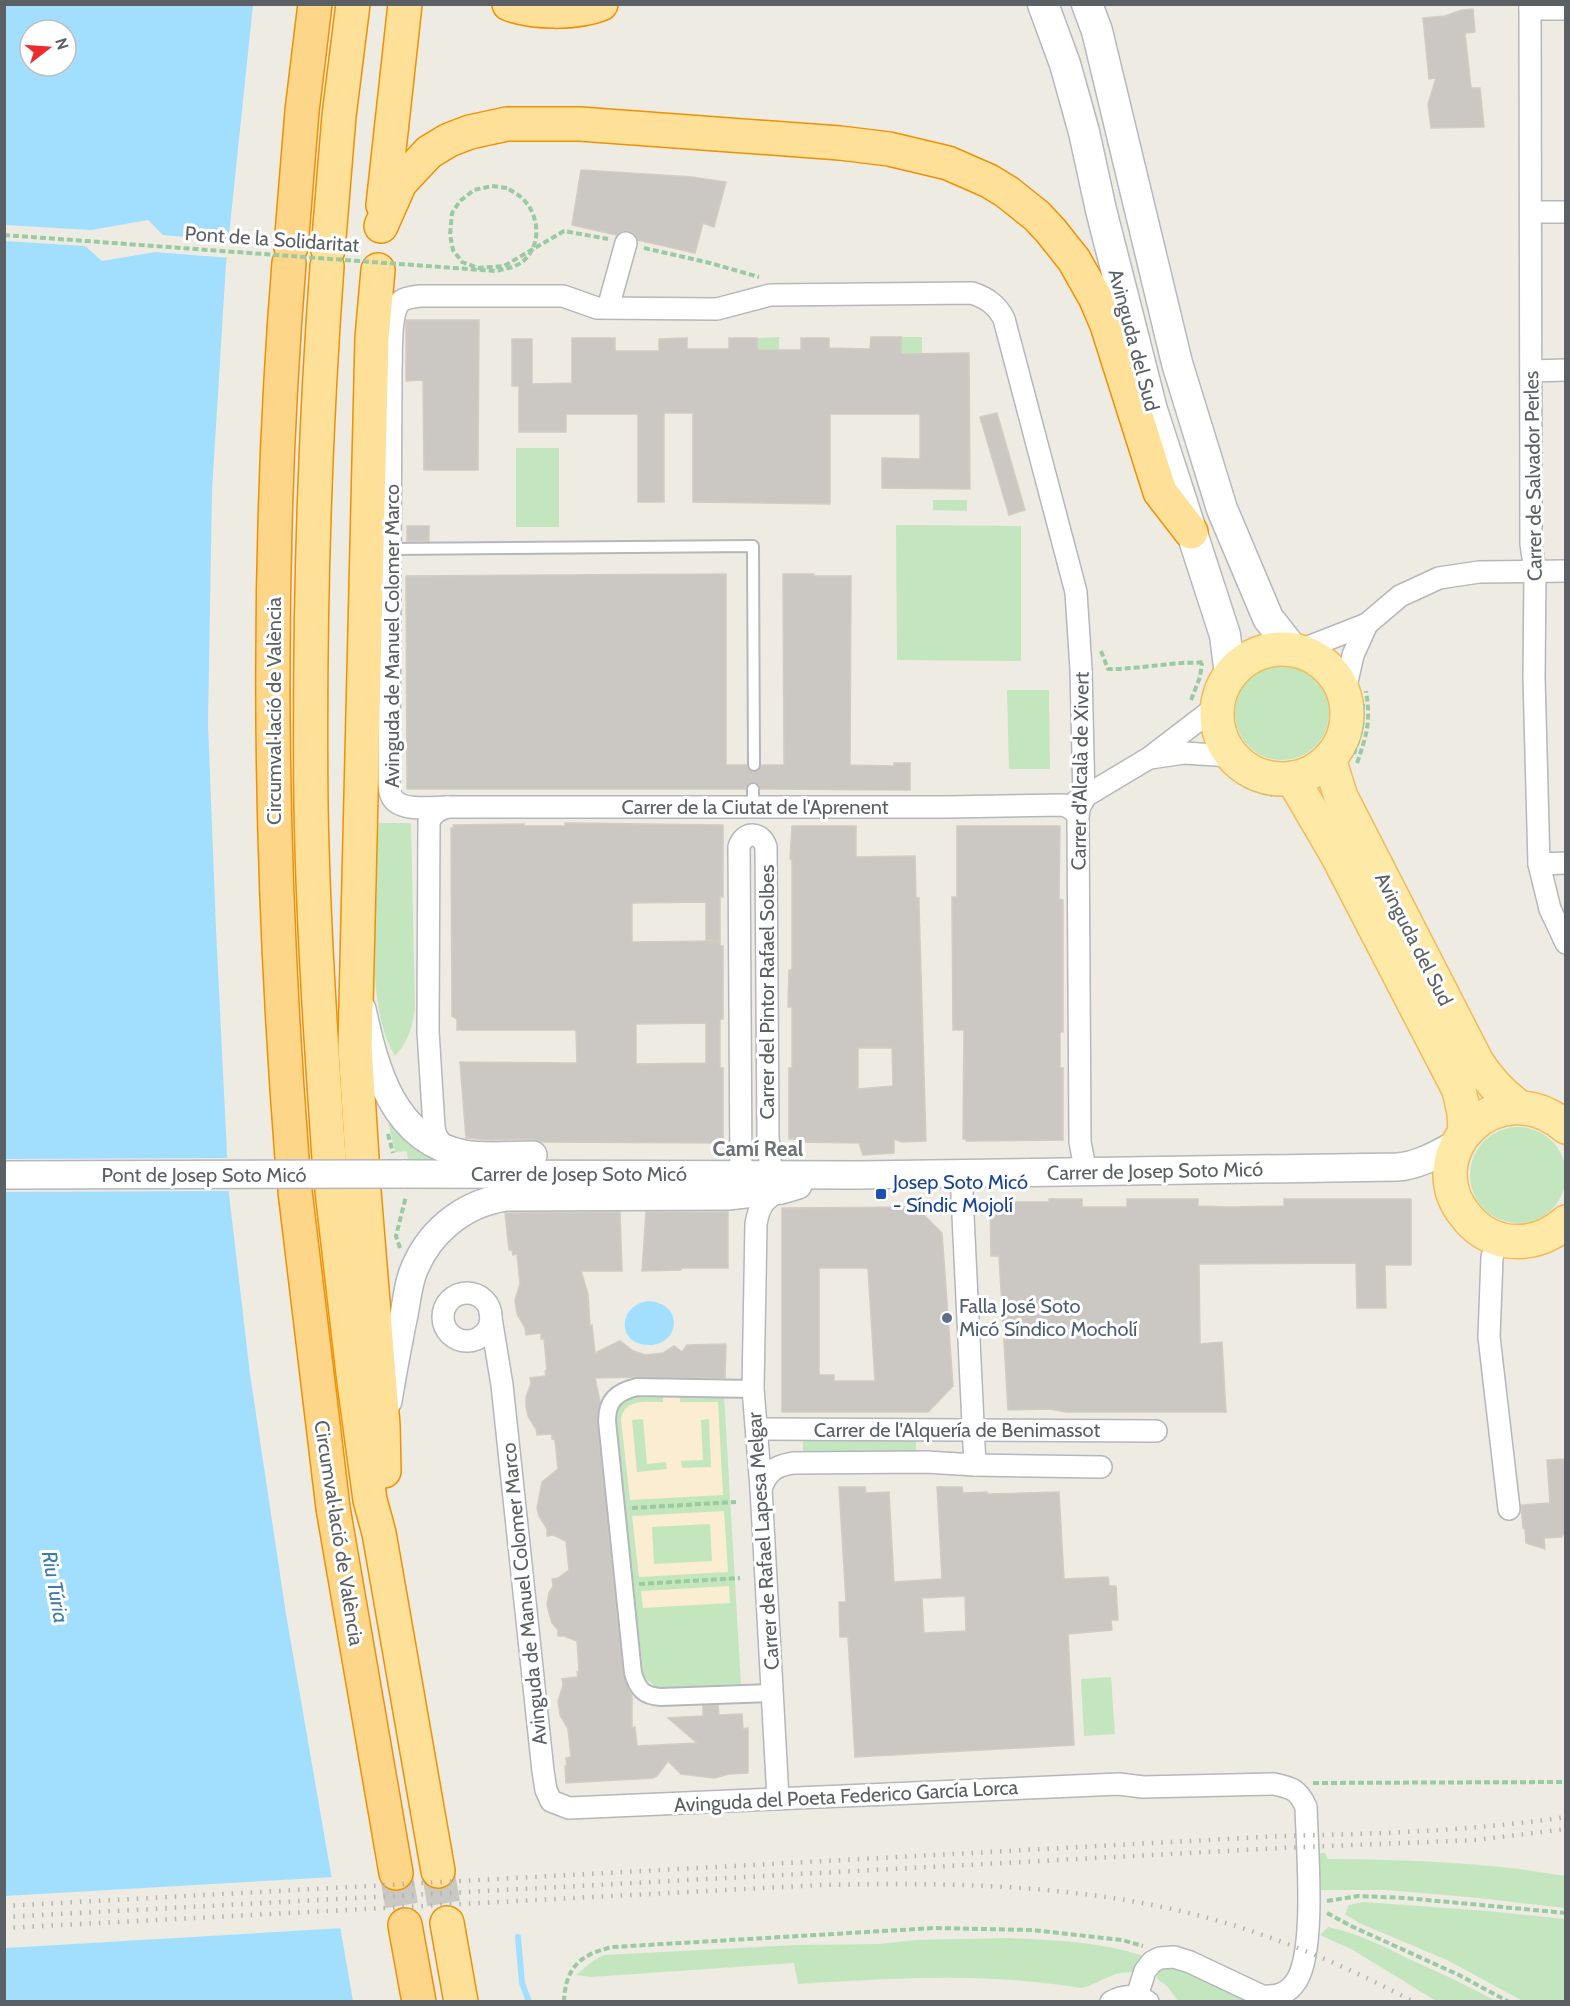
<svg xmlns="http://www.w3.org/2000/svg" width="1570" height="2006" font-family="Cabin,sans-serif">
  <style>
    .green { fill: #c3e6bf }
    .sand { fill: #fbedd2; fill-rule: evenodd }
    .water { fill: #a2dfff; fill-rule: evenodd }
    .pier { fill: #eeebe3 }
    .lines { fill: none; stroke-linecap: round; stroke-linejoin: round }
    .stream { stroke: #a2dfff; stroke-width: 6 }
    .building { fill: #cbc7c2; stroke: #d3ccc1; stroke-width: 1.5; fill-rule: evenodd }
    .trunk-tunnel { stroke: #c9c8c3; stroke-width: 33; stroke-dasharray: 33 16; stroke-linecap: butt }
    .motorway-tunnel { stroke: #c9c8c3; stroke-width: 33; stroke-dasharray: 33 16; stroke-linecap: butt }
    .service-casing { stroke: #b4b7bb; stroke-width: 14 }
    .pedestrian-casing { stroke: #b4b7bb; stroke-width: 20 }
    .minor-casing { stroke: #b4b7bb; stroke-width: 24 }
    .tertiary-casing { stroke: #b4b7bb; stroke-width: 30 }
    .secondary-casing { stroke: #b5b9be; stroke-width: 33 }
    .primary-casing { stroke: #f3ba57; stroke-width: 36 }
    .trunk-casing { stroke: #f19000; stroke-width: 36 }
    .motorway-casing { stroke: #f19000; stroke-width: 36 }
    .path { stroke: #99caa2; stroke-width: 4; stroke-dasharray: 6 3; stroke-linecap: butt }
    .service { stroke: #fff; stroke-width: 10 }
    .pedestrian { stroke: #fff; stroke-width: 16 }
    .minor { stroke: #fff; stroke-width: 21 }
    .tertiary { stroke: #fff; stroke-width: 27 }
    .secondary { stroke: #fff; stroke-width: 30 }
    .primary { stroke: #ffe9a7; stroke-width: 33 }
    .trunk { stroke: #fee098; stroke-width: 33 }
    .motorway { stroke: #fed68a; stroke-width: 33 }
    .rail { stroke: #b2b3b4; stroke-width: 4.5; stroke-dasharray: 1.5 8; stroke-linecap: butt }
    .tertiary-bridge-casing { stroke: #b4b7bb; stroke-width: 30; stroke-linecap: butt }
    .path-bridge { stroke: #99caa2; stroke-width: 4; stroke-dasharray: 6 3; stroke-linecap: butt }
    .tertiary-bridge { stroke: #fff; stroke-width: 27 }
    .transit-dot { fill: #1a4fb4; stroke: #fff; stroke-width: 2 }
    .service-dot { fill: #5c6f8a; stroke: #fff; stroke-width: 2 }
    .labels { text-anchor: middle; stroke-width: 6; stroke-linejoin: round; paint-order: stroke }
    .street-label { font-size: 20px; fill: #5b6064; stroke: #fff }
    .transit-label { font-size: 20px; fill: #164399; stroke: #fff; text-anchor: start }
    .service-label { font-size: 20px; fill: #4e5e75; stroke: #fff; text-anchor: start }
    .neighbourhood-label { font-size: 21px; font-weight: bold; fill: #6c7276; stroke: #fff }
    .water-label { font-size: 21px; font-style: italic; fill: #3c7baa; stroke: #fff }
  </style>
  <rect width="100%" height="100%" fill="#eeebe3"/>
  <!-- green -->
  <g class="green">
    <path d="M779,337L780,395H758L757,338Z"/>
    <rect x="901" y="337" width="21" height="58"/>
    <rect x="516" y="448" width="43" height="79"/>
    <path d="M933,500H967V511L933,510Z"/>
    <path d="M896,525L1021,526V661L897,660Z"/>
    <circle cx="1282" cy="713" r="47"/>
    <path d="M1007,690H1049L1050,769H1009Z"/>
    <path d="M374,823H411L415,1008C412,1027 409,1041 395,1056C372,1017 374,959 374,915C374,884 374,854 374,823Z"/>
    <path d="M385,1108L479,1162H408L407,1151L395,1152Z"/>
    <circle cx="1518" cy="1175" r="48"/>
    <path d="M637,1395H724L741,1684L658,1688L645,1678L643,1671L615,1420C616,1405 623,1398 637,1395Z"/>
    <rect x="803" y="1438" width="113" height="17"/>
    <path d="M1111,1677L1115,1734L1084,1736L1081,1679Z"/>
    <path d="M1315,1853H1325L1328,1859C1408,1860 1486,1862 1565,1876V1908L1479,1898L1386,1890H1316Z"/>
    <path d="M1363,1902L1488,1911L1565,1919V2001H1523L1447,1960L1359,1923L1345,1914L1349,1905Z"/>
    <path d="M1328,1927C1357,1933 1383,1946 1409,1959C1439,1972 1468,1986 1496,2001H1436L1353,1950L1320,1935Z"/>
    <path d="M1008,1938C1053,1940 1101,1942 1144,1956L1133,1972C1126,1973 1120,1972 1113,1975C1102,1979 1093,1986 1081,1988C987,1972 893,1978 798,1984L794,1963L591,1977L576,1975L594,1960L604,1955L796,1945L880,1944L916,1940Z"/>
    <path d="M1171,1967L1188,1972L1251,2001H1178L1167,1986L1157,1979L1158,1969Z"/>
  </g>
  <!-- sand -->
  <g class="sand">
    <path d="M663,1395H680V1402H718L723,1495L630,1500L621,1420C624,1398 646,1402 663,1402ZM643,1419L647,1464L666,1462L667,1469L637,1472L632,1420ZM709,1419L711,1467L682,1468L681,1461L703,1460L701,1420Z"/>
    <path d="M724,1511L728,1572L639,1577L632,1516ZM710,1524L712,1561L654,1564L652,1527Z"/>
    <path d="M729,1586L730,1603L643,1608L641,1591Z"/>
  </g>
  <!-- water -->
  <g class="water">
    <path d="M5,5H253L226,264L212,491L208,723L216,929L229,1194L250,1374L286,1614L353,2001L5,2002ZM30,30H66V66H30Z"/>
    <path d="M648,1301C685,1303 680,1346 648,1345C616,1344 618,1305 648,1301Z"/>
  </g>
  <!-- pier -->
  <g class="pier">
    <path d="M148,220L163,235L232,241L230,258L155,252L102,261L85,246L5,241V225L91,230Z"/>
    <path d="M230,1158L232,1191L4,1192L5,1159Z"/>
    <path d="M334,1877L343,1928L5,1948V1896Z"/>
  </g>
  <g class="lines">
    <!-- stream -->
    <path class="stream" d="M518,1937L522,1983L529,2002"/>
  </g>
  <!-- building -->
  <g class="building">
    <path d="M1473,9L1475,32L1465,33L1471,88H1480L1484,127L1431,128L1428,104L1436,78L1429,79L1423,18L1445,16L1462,10Z"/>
    <path d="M581,170L692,177L726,182L714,227L703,223L695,253L638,240L635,234L629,231H622L616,235L572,225Z"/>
    <path d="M406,320H479L478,470H424L423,380L406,381Z"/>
    <path d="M871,337H901V354L969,353L970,489L882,488V458L920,459V414H830V504L693,502V413H664V502H638V414H566V432H519V386H512V339H532V384L572,383V338H615V351H659V339L687,338V349H729V338H757L758,350H801V338H829V348L870,349Z"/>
    <path d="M997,413L1025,510L1009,515L980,417Z"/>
    <rect x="407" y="526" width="22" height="15"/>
    <path d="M726,574V765H747L748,769L753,772L758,771L762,765H784L783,574H814L813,576H851L850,765L894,766V763H910V790L760,789L759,785L754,782L749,783L746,789H407L406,576Z"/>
    <path d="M565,823L723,825V897H720V940H706V902L632,903V942L720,941V946H723V1019H720V1068H723V1143L542,1142L533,1139L490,1140L466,1138L460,1062L577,1063L576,1030H457V1019L452,1016L451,828H454L453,825L524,824V826H565ZM706,1023V1063L636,1064V1024Z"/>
    <path d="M792,826H856V857L915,856L916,898H919V905L926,1141L902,1142L894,1139V1153L863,1155L859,1143L797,1142V1139H789V1068H792V1007H788L789,970H792V859H790ZM858,1048H892L893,1086L858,1089Z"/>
    <path d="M957,826H1060L1059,899L1063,900V1032H1060V1068H1063V1140L966,1141V1139H963L964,1030H953L952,897H957Z"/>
    <path d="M1049,1199H1082V1207H1127V1199H1198V1206L1229,1207L1284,1206V1199H1411V1265H1385L1386,1308H1357L1356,1263L1199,1264L1200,1344L1222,1342L1226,1412H1066L1050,1409L1008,1410L999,1256H991L990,1202H1049Z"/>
    <path d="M916,1207L942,1233L953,1386L928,1412H782V1208ZM819,1268H868L875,1381H834V1375H819Z"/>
    <path d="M620,1212L622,1271H581L588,1294L590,1326L592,1325L595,1353L620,1341L633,1351L646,1355L663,1353L674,1346L682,1352L687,1345L726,1344L725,1378L637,1377L595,1378L600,1401L597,1422L623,1674L632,1697V1727H635L637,1746L697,1743L668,1718L703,1716V1706L718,1705L719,1715L742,1714L743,1729L748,1728V1773L729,1774L714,1778L681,1774L668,1761L657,1776L653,1778L566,1783L565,1766H567L566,1758L571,1757L568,1729L560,1715L558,1701L563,1685L562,1679L578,1677L577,1672L579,1671L577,1641L564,1636H558V1630L552,1623L549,1613L547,1604L549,1593L553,1586L552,1579L558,1578L569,1570L566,1541L553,1535L547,1536V1529L539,1516L537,1508L542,1482L558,1469L555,1440L552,1439V1434L537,1435L536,1429L528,1416L526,1406V1397L531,1384L530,1378L546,1376L545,1371L547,1370L544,1339H541V1333L526,1335L525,1328L517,1314L515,1300L520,1284L517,1254L513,1255L512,1250H509L505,1213Z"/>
    <path d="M646,1212H728V1268H681V1270L642,1271Z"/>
    <path d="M1566,1459V1535H1562V1537L1544,1538L1545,1549L1526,1543L1525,1529L1523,1528L1521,1505L1550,1503L1547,1460Z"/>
    <path d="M839,1487H865L866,1493L889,1492L894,1582L942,1579L937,1487H962L963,1493L987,1492V1494L1059,1492L1064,1579L1108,1577L1109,1586H1116L1118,1620H1111L1112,1630L1068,1634L1074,1745L855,1757L848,1637H840L839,1602H846ZM965,1596L966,1631L924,1633L922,1598Z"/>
  </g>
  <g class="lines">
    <!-- trunk-tunnel -->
    <path class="trunk-tunnel" d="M438,1871L447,1923"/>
    <!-- motorway-tunnel -->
    <path class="motorway-tunnel" d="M396,1873L405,1925"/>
    <!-- service casing -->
    <g class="service-casing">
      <g id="service">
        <path d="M391,549L753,546L754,765"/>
        <path d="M753,789V807"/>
      </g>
    </g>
    <!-- pedestrian casing -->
    <g class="pedestrian-casing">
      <path id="pedestrian" d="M753,1389L637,1387C617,1392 607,1400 607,1421L633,1673C638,1690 644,1696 661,1697L773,1693"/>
    </g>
    <!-- minor casing -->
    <g class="minor-casing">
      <g id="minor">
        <path d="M1530,4L1531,544L1535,571L1534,678L1539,864L1550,909L1566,943"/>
        <path d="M1530,9H1566"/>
        <path d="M1531,212H1566"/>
        <path d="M608,308L626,243"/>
        <path d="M1531,371L1566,370"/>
        <path d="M1298,651L1367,624L1400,596L1439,578L1479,572L1566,571"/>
        <path d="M1344,695L1353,655L1367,624"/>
        <path d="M1150,758L1184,753L1232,756"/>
        <path d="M1074,803L1149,758L1217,706"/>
        <path d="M1078,818L1075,811L1064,805L948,807H447C432,807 398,813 391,795C389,791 389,785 389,781L391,368C392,353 389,312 401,301C407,297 413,297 420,296H563L597,308L717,309L770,295L972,293C987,298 997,305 1004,319L1076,592L1081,669L1084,799L1079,808L1078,818L1080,1142L1086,1173"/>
        <path d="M1539,864L1566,863"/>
        <path d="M445,1148L436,1136L434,1127L428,1031L429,822C433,813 438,810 447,807"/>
        <path d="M741,1173L739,847C744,831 761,831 766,847L768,1136L771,1174"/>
        <path d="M961,1174L975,1465"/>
        <path d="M1499,1239L1492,1257L1489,1337L1509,1509"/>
        <circle cx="467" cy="1317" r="24"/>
        <path d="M490,1312L502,1385L543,1771L546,1790L551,1801L569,1808L1119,1784L1143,1787L1274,1784C1292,1788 1298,1789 1306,1807C1307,1847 1316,1948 1297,1980C1288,1994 1277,1997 1262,1996L1190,1962L1174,1957L1160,1958L1152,1962L1145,1971L1137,1996"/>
        <path d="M757,1429L1156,1431"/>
        <path d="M761,1488C768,1471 775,1466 793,1463L926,1462L975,1465L1101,1467"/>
        <path d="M778,1799L761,1488L753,1389L756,1224C759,1205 765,1198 781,1190"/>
        <path d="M1111,2002C1124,1995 1135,1994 1148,2002"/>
      </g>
    </g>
    <!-- tertiary casing -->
    <g class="tertiary-casing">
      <g id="tertiary">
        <path d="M362,1009C375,1069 393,1141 464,1154C486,1158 510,1155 533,1155"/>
        <path d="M403,1174L860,1175L1397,1167C1418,1166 1440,1153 1458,1143"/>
        <path d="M388,1401C392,1375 397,1350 402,1324C406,1308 407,1290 412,1275C427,1233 462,1204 506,1197L728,1196L781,1190L798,1185"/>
      </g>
    </g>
    <!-- secondary casing -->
    <g class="secondary-casing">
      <g id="secondary">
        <path d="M1043,4L1065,64L1084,132L1101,210L1152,410L1225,635L1230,675"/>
        <path d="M1087,4L1097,31L1177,363L1222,509L1268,618L1293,650"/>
      </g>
    </g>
    <!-- primary casing -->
    <g class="primary-casing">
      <g id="primary">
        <circle cx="1282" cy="714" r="65"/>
        <path d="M1329,759L1341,797L1477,1062C1488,1080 1502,1094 1519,1107"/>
        <path d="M1292,778L1337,855L1459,1090L1464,1113L1465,1133"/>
        <path d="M1566,1127C1497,1069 1416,1154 1465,1215C1474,1227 1487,1236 1502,1240C1526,1245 1548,1238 1566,1222"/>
      </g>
    </g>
    <!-- trunk casing -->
    <g class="trunk-casing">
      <g id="trunk">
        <path d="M509,4C533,13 576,14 601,4"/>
        <path d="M383,205L405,4"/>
        <path d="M381,226L400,183L429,152L449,140L470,132L507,124H580L840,143L889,149L948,163L989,181L1007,192L1037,216L1051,231L1074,260L1095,297L1107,325L1160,492L1191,532"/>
        <path d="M328,250L339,116L353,4"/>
        <path d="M327,266C314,445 309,625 311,805C313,923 321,1041 329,1158"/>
        <path d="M362,1158L355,1047L372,338L378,270"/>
        <path d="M332,1191L354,1382L370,1500L379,1533L438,1871"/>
        <path d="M364,1191L383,1425L384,1471"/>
        <path d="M447,1923L461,2002"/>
      </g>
    </g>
    <!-- motorway casing -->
    <g class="motorway-casing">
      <g id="motorway">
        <path d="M291,247L302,111L315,4"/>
        <path d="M289,263C265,561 269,860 292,1158"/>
        <path d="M295,1191L333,1508L396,1873"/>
        <path d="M405,1925L419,2002"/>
      </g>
    </g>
    <!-- path -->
    <g class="path">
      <path d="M507,188L492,186L474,190L460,201L452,213L450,235L453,250L462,262L478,268L504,266L564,231L608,239"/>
      <path d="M644,248L710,263L759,277"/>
      <path d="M1101,651L1108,669C1133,669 1157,665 1181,663C1189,662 1199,664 1205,661"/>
      <path d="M1191,700L1200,677L1202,663"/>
      <path d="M1354,754L1362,727L1363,702"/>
      <path d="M1357,763C1367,734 1371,722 1366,691"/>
      <path d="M1230,775L1244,785L1272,795"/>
      <path d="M388,1134L393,1153"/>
      <path d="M400,1248L396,1236L406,1196"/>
      <path d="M632,1508L736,1502"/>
      <path d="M639,1584L740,1578"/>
      <path d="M1313,1783L1566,1782"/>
      <path d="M1327,1901L1358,1896L1406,1898L1566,1913"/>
      <path d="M1327,1913L1351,1926L1459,1975L1509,2002"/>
      <path d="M564,2002C565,1967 581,1954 613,1947L934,1928L1032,1930L1122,1940L1143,1946"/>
    </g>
    <!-- service -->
    <use href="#service" class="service"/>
    <!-- pedestrian -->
    <use href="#pedestrian" class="pedestrian"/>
    <!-- minor -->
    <use href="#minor" class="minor"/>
    <!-- tertiary -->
    <use href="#tertiary" class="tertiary"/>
    <!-- secondary -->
    <use href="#secondary" class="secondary"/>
    <!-- primary -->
    <use href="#primary" class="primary"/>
    <!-- trunk -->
    <use href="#trunk" class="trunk"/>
    <!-- motorway -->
    <use href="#motorway" class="motorway"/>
    <!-- rail -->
    <g class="rail">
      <path d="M4,1906L1281,1836C1376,1834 1471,1831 1566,1817"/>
      <path d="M4,1917L1281,1848L1476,1840L1566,1829"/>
      <path d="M4,1928L820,1885C956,1882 1094,1884 1226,1923C1292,1943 1354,1970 1414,2002"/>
    </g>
    <!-- tertiary-bridge casing -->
    <g class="tertiary-bridge-casing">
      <path id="tertiary-bridge" d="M4,1175L403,1174"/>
    </g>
    <!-- path-bridge -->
    <path class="path-bridge" d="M4,235L495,271C504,269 514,268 522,262C542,246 540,216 523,199C518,194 512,191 507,188"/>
    <!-- tertiary-bridge -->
    <use href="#tertiary-bridge" class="tertiary-bridge"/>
  </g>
  <!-- markers -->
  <rect class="transit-dot" x="875" y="1188" width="12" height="12" rx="3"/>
  <circle class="service-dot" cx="947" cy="1318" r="6"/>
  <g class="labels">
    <!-- street labels -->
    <g class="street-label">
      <text transform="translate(272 239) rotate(4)" y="7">Pont de la Solidaritat</text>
      <text transform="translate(1134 340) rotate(75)" y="7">Avinguda del Sud</text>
      <text transform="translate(1533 476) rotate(-91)" y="7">Carrer de Salvador Perles</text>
      <text transform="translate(392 636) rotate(-90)" y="7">Avinguda de Manuel Colomer Marco</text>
      <text transform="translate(274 711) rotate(-90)" y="7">Circumval·lació de València</text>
      <text transform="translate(1080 771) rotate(-89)" y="7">Carrer d'Alcalà de Xivert</text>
      <text x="755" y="814">Carrer de la Ciutat de l'Aprenent</text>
      <text transform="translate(1414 939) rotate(63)" y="7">Avinguda del Sud</text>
      <text transform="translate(767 992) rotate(-90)" y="7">Carrer del Pintor Rafael Solbes</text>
      <text transform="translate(1155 1171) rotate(-1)" y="7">Carrer de Josep Soto Micó</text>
      <text x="579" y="1181">Carrer de Josep Soto Micó</text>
      <text x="204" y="1182">Pont de Josep Soto Micó</text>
      <text x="957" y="1437">Carrer de l'Alquería de Benimassot</text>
      <text transform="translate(339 1533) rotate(81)" y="7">Circumval·lació de València</text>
      <text transform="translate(763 1541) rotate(-94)" y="7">Carrer de Rafael Lapesa Melgar</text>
      <text transform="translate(524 1594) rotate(-96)" y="7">Avinguda de Manuel Colomer Marco</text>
      <text transform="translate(846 1796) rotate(-3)" y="7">Avinguda del Poeta Federico García Lorca</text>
    </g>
    <!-- transit labels -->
    <g class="transit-label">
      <text x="893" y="1189">Josep Soto Micó<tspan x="893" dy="23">- Síndic Mojolí</tspan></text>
    </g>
    <!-- service labels -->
    <g class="service-label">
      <text x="959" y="1313">Falla José Soto<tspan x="959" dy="23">Micó Síndico Mocholí</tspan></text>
    </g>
    <!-- neighbourhood labels -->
    <g class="neighbourhood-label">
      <text x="758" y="1156">Camí Real</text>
    </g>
    <!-- water labels -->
    <g class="water-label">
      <text transform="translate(55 1587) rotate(80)" y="7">Riu Túria</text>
    </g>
  </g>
  <!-- border -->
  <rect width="1570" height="2006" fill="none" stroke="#5b6064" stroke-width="12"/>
  <!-- north arrow -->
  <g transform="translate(48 48) rotate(73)"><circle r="28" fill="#ffffff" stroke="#bdbfc1" stroke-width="1.5"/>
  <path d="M0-4.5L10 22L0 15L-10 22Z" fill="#ec2c2e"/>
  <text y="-9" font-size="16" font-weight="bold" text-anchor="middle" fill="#5b6064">N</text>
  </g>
</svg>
